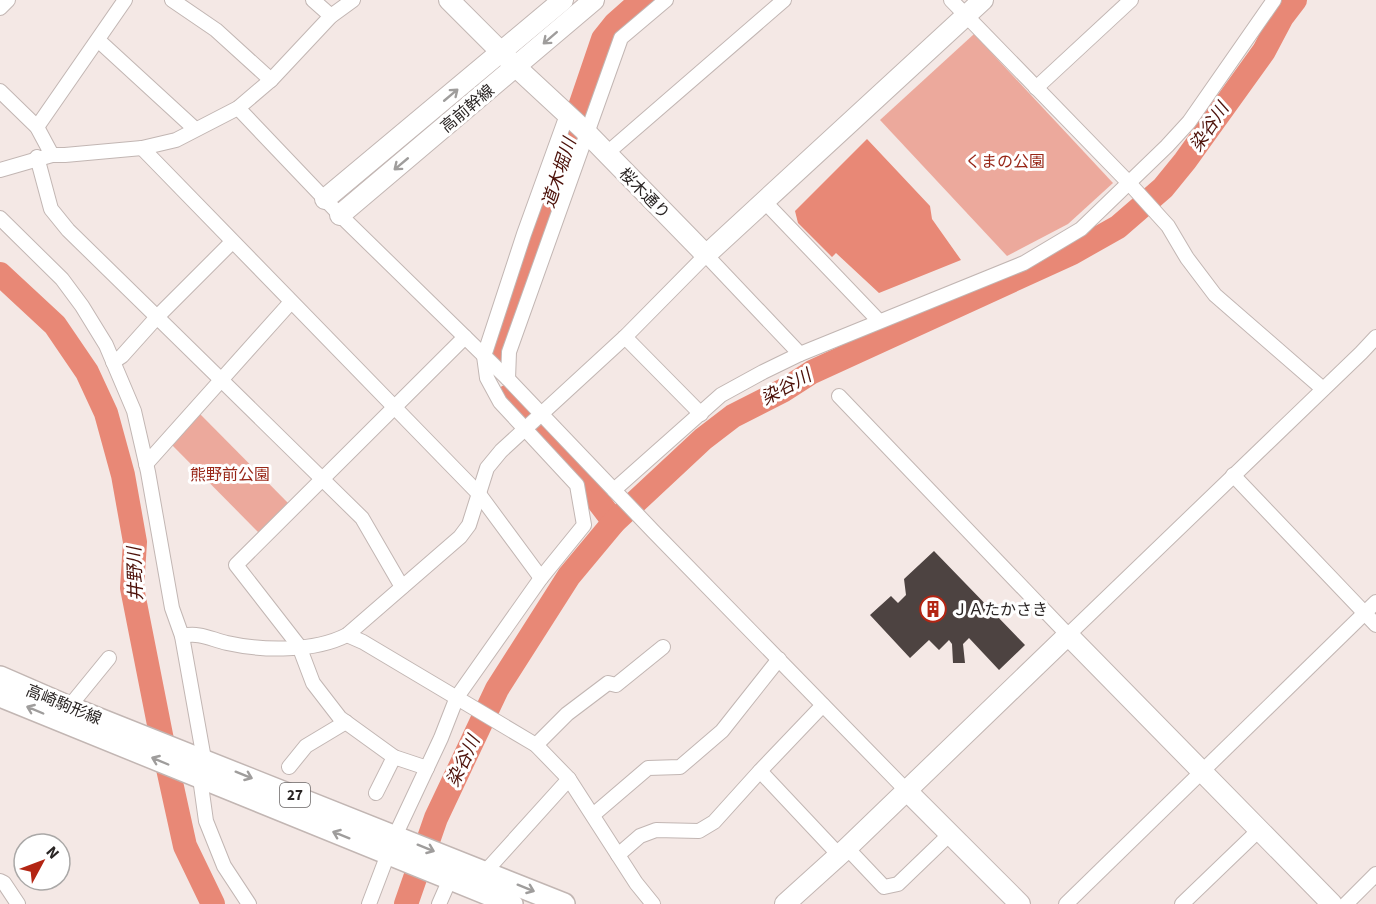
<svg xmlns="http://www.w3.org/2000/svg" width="1376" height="904" font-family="'Source Sans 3','Noto Sans JP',sans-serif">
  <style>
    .green { fill: #eca99c }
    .water { fill: #e88876 }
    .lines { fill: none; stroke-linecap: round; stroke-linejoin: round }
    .river { stroke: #e88876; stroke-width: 24 }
    .building { fill: #4d4341 }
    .street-casing { stroke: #c2b6b3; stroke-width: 16 }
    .secondary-casing { stroke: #c2b6b3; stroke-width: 22 }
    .primary-casing { stroke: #c2b6b3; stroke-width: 24 }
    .street { stroke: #fff; stroke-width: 14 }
    .secondary { stroke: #fff; stroke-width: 20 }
    .primary { stroke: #fff; stroke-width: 21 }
    .oneway { stroke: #9f9d9c }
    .labels { text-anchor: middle; stroke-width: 6; stroke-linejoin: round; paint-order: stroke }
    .shield { fill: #fff; stroke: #6a6666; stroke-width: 1.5 }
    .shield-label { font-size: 15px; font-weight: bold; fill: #2a2524 }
    .street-label { font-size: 16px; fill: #2a2524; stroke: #fff }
    .park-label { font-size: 16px; fill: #982718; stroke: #fff }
    .poi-label { font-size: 16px; fill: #2a2524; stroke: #fff; text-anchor: start }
    .water-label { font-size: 18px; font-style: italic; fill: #4d1109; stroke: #fff }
  </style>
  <rect width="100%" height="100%" fill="#f4e8e5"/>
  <!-- green -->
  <g class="green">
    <path d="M974,34L1113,183L1068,224L1007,256L880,120Z"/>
    <path d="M200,414L290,505L260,534L171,444Z"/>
  </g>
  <!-- water -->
  <path class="water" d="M867,139L930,206L932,219L961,260L879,293L836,253L832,257L798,223L795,211Z"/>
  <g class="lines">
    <!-- river -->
    <g class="river">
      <path d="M0,274L55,325L87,372L106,413L123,475L135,542L132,588L165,755L185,846L213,904"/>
      <path d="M497,358V350L603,39L615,24L642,0"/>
      <path d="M507,397L585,484L614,522"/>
      <path d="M406,904L436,818L497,689L569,576L614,522L703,439L733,416L784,390L812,372L1072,253L1118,227L1163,188L1185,161L1264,51L1282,17L1295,0"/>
    </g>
  </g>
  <!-- building -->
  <path class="building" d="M934,551L1025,645L999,670L969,638L963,644L965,663H953L952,644L949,640L939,650L929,640L910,658L870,615L891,596L898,603L906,595L904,579Z"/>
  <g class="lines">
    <!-- street casing -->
    <g class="street-casing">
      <g id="street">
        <path d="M172,0L216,30L271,80"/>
        <path d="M313,0L331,16"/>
        <path d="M951,0L1129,183L1168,226L1187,258L1215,295L1323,389"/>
        <path d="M0,8L8,0"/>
        <path d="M98,40L195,129"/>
        <path d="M1036,88L1131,0"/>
        <path d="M0,91L37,127L52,155"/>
        <path d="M238,108L340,215L508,379L654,532L906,790"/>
        <path d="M37,127L125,0"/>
        <path d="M142,148L479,494L541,578"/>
        <path d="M606,154L784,0"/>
        <path d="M37,157L51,209L68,230L157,317L232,242"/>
        <path d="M0,170L52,155H65L142,148L176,140L238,108L271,80L331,16L353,0"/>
        <path d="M764,201L879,321"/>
        <path d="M0,218L62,279L82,306L106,345L134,411L148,472L172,608L182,636L204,759"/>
        <path d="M625,337L701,414"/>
        <path d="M113,362L122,356L157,317L362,518L402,587"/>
        <path d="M508,379L509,352L621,38L666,0"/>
        <path d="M839,396L1068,635L1361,353L1376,337"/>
        <path d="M146,464L291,302"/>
        <path d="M1233,475L1376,625"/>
        <path d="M614,490L721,395L763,372L800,354L1024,263L1081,229L1167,146L1189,122L1274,0"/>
        <path d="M347,635L363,642L536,745L569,779L636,883L653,904"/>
        <path d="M182,636C200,632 210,639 227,643C263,651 314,652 347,635L460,537L469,525L487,468L501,451L625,337L706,255L800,354"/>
        <path d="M67,714L69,707L109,658"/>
        <path d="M536,745L567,714L608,683L616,685L663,647"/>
        <path d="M289,767L306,746L346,722"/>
        <path d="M427,768L394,757L340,718L313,683L299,646L236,565L465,337"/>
        <path d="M760,771L839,855"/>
        <path d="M200,778L206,821L224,866L249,904"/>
        <path d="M376,793L394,757"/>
        <path d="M593,815L648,768L680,767L722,731L779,659"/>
        <path d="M395,836L441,738L457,697L541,578L584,525L577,485L500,402L487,378L484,356L524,234L567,115"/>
        <path d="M847,848L884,887L898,884L950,834"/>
        <path d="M618,855L640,836L656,830L699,831L714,822L760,771L823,705"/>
        <path d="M485,872L569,779"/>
        <path d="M0,881L4,883L18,904"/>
        <path d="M369,904L388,854"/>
        <path d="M439,904L450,879"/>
        <path d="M1066,904L1376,602"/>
        <path d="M1182,904L1259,830"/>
        <path d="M1346,904L1376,874"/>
      </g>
    </g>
    <!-- secondary casing -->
    <g class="secondary-casing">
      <g id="secondary">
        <path d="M449,0L516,67L584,130L706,255L983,0"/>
        <path d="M325,199L563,0"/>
        <path d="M340,215L594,0"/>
        <path d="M906,790L1020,904"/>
        <path d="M785,904L847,848L1068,635L1332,904"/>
      </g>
    </g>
    <!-- primary casing -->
    <g class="primary-casing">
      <g id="primary">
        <path d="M0,677L69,707L564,904"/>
        <path d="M0,696L512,904"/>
      </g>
    </g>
    <!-- street -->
    <use href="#street" class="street"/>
    <!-- secondary -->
    <use href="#secondary" class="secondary"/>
    <!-- primary -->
    <use href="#primary" class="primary"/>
  </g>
  <!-- one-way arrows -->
  <defs><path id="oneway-shaft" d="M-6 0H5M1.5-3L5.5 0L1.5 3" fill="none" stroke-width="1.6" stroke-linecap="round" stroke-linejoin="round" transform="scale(1.5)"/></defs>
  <g class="oneway">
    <use href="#oneway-shaft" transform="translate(550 38) rotate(139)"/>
    <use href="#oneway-shaft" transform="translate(451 95) rotate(-40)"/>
    <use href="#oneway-shaft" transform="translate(401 164) rotate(140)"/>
    <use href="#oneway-shaft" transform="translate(35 710) rotate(-157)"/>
    <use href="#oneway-shaft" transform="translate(160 761) rotate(-157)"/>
    <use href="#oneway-shaft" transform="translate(244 775) rotate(22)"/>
    <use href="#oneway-shaft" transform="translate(341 835) rotate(-158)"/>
    <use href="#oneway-shaft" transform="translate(426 848) rotate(22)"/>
    <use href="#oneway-shaft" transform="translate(526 888) rotate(22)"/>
  </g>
  <!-- icons -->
  <defs>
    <g id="building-ring" transform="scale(1.35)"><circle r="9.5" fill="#fff" stroke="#b32513" stroke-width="1.5"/><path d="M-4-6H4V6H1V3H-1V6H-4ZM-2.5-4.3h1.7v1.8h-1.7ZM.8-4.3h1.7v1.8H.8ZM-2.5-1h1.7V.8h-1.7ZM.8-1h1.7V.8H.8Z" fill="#b32513"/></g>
  </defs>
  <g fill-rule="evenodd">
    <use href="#building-ring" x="933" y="609"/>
  </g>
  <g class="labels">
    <!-- shield labels -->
    <rect class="shield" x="280" y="783" width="30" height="24" rx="4.5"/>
    <g class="shield-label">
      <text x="295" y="800">27</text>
    </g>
    <!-- street labels -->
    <g class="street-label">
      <text transform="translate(467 108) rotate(-40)" y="6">高前幹線</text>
      <text transform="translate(645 193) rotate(45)" y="6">桜木通り</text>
      <text transform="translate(64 704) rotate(22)" y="6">高崎駒形線</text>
    </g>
    <!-- park labels -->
    <g class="park-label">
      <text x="1005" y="167">くまの公園</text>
      <text x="230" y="480">熊野前公園</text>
    </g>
    <!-- poi labels -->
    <g class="poi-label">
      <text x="952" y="615">ＪＡたかさき</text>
    </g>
    <!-- water labels -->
    <g class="water-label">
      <text transform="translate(1209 127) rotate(-56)" y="6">染谷川</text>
      <text transform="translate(559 173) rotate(-72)" y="6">道木堀川</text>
      <text transform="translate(786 387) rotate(-29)" y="6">染谷川</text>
      <text transform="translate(135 574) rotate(-92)" y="6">井野川</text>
      <text transform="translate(463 761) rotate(-65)" y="6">染谷川</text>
    </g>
  </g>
  <!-- north arrow -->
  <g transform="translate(42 862) rotate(49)"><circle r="28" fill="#ffffff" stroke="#aaa8a7" stroke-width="1.5"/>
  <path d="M0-4.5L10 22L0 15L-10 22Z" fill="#b32513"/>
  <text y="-9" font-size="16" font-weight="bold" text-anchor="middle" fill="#2a2524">N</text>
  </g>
</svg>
